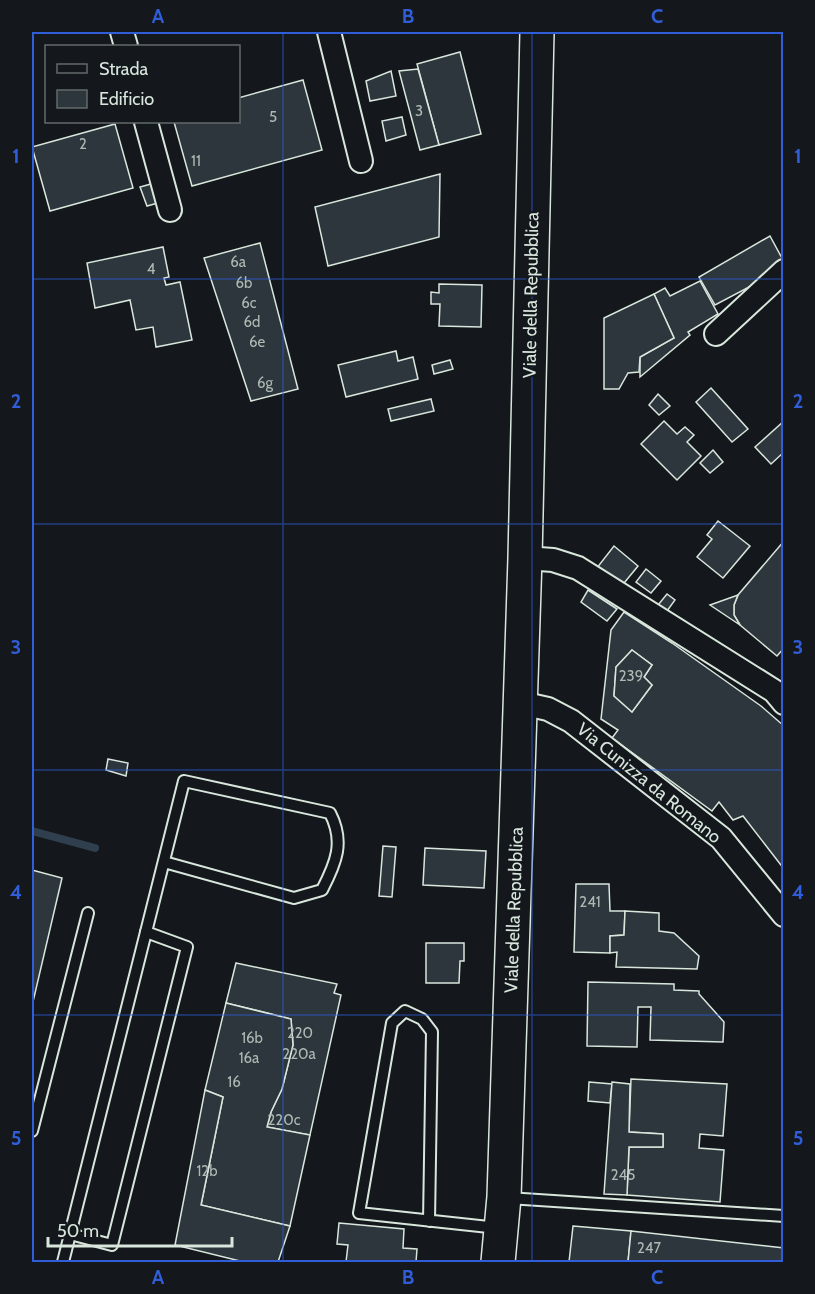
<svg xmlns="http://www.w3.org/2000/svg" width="815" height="1294" font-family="Cabin,sans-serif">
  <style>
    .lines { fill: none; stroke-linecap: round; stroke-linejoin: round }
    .stream { stroke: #2f3f4d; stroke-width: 8 }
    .building { fill: #2c363c; stroke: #d8e6dc; stroke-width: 1.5; fill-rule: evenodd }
    .service-casing { stroke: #d8e6dc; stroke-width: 14 }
    .minor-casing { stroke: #d8e6dc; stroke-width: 26 }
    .primary-casing { stroke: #d8e6dc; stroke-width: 36 }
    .service { stroke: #14181c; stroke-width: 10 }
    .minor { stroke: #14181c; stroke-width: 22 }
    .primary { stroke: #14181c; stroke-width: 33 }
    .grid { fill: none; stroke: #305dd8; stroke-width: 1.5; stroke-opacity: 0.55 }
    .labels { text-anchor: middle; stroke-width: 4.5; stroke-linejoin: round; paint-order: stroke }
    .number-label { font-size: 15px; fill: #adbab4 }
    .street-label { font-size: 18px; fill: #d8e6dc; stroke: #14181c }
    .neatline { fill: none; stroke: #305dd8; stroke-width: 2 }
    .grid-label { font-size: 20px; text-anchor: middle; font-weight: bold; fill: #305dd8 }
  </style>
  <rect width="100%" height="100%" fill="#14181c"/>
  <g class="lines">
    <!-- stream -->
    <path class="stream" d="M32,831L95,848"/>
  </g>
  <!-- building -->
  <g class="building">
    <path d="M460,52L481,134L439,145L417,64Z"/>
    <path d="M418,69L439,145L420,150L399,71Z"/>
    <path d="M391,71L396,96L370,101L366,81Z"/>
    <path d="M303,80L322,150L192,186L174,122H238V98Z"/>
    <path d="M402,117L406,135L386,141L382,121Z"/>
    <path d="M115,124L133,188L50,211L32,147Z"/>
    <path d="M440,174L439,237L328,266L315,207Z"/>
    <path d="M151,184L158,203L147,206L140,187Z"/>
    <path d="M770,236L783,260L769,269L772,275L715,305L699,277Z"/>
    <path d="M260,243L298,389L251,401L204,258Z"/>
    <path d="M163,247L169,277L164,278L166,285L180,282L192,340L156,347L153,327L136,330L130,300L95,308L87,263Z"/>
    <path d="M700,281L718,314L688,332L690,335L640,377V357L674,338L654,294L665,288L670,296Z"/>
    <path d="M439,284L482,285L481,327L439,326L440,304H431V292L439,293Z"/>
    <path d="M654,294L674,338L640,357L639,372L628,373L619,389H604V318Z"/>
    <path d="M396,351L398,361L413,357L418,379L346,397L338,365Z"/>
    <path d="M450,360L453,369L434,374L432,365Z"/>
    <path d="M711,388L748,429L732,442L696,402Z"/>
    <path d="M658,394L670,406L659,415L649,405Z"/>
    <path d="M431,399L434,411L391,421L388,409Z"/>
    <path d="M664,421L677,434L685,427L694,435L687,442L701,456L677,480L641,444Z"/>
    <path d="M784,421V452L771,464L755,447Z"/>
    <path d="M713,450L723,462L710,473L700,463Z"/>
    <path d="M718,521L750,546L723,578L697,557L712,539L707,535Z"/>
    <path d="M784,541V648L777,656L740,625L734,615V605L738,595Z"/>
    <path d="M614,546L638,566L620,588L596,569Z"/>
    <path d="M646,569L661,581L651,593L636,582Z"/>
    <path d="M588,590L617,609L607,621L581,602Z"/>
    <path d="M667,594L675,600L667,611L658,605Z"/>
    <path d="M738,595L734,605V615L740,625L710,605Z"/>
    <path d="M624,612L672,643L761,706L784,726V869L743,816L733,820L719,802L712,811L612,738L618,730L601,719L611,630ZM632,650L652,665L644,677L652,685L632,712L614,696L616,667Z"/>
    <path d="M632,650L652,665L644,677L652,685L632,712L614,696L616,667Z"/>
    <path d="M108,759L128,763L126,776L106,770Z"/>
    <path d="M383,846L396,847L392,897L379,896Z"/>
    <path d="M425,848L486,851L484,888L423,885Z"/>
    <path d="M32,870L62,878L32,1006Z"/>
    <path d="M576,884H609L610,911H625L624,935L610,936V953L574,952Z"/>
    <path d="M625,911L659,913V931L674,933L699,956L697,969L616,967L617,952L610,953V936L624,935Z"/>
    <path d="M426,943H464V961H460L459,983H426Z"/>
    <path d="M236,963L337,984L334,993L341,995L310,1135L267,1127L271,1112L282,1089L293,1045L291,1019L226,1003Z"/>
    <path d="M588,982L674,984V990L699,991V994L724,1022L723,1042L650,1040L651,1007H638L637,1047L587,1046Z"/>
    <path d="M226,1003L291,1019L293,1045L282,1089L271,1112L267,1127L310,1135L290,1226L201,1205L223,1097L205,1090Z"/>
    <path d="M631,1079L727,1084L723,1136L700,1134L699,1148L724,1150L720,1202L627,1195L629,1147H663V1134L629,1132Z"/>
    <path d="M589,1082L612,1084L610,1103L588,1101Z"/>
    <path d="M612,1082L630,1084L629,1132L663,1134V1147H629L627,1195L604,1194Z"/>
    <path d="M205,1090L223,1097L201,1205L290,1226L278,1262H244L175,1245Z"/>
    <path d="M339,1223L404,1229L403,1248L417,1249L416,1262H346L348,1245L337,1244Z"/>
    <path d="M573,1226L631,1231L628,1262H569Z"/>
    <path d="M631,1231L784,1248V1262H628Z"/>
  </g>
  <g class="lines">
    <!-- service casing -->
    <g class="service-casing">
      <g id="service">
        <path d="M32,1131L88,913"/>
        <path d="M507,1198L784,1216"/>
        <path d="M429,1221L432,1032L422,1019L405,1011L392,1023L359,1213L498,1228"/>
        <path d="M70,1234L112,1245L187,947L146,932"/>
        <path d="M63,1262L184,781L330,813C345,842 336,863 322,890L294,898L164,862"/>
      </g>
    </g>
    <!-- minor casing -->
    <g class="minor-casing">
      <g id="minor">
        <path d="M122,32L126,46"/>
        <path d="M329,32L361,161"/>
        <path d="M146,122L170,210"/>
        <path d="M716,334L784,271"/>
        <path d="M525,558L553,560L578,568L774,691L784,703"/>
        <path d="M521,703L548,709L571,721L721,838L784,915"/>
      </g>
    </g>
    <!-- primary casing -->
    <g class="primary-casing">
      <path id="primary" d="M498,1262L504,1197L525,558L537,32"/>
    </g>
    <!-- service -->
    <use href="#service" class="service"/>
    <!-- minor -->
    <use href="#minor" class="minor"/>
    <!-- primary -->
    <use href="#primary" class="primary"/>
  </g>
  <!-- grid -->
  <path class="grid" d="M283,32V1262M532,32V1262M32,279H784M32,524H784M32,770H784M32,1015H784"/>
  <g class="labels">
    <!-- number labels -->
    <g class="number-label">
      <text x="419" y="116">3</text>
      <text x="273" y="122">5</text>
      <text x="83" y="149">2</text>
      <text x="196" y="166">11</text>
      <text x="238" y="267">6a</text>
      <text x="151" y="274">4</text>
      <text x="244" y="288">6b</text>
      <text x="249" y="308">6c</text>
      <text x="252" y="327">6d</text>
      <text x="257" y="347">6e</text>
      <text x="265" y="388">6g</text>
      <text x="631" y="681">239</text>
      <text x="590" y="907">241</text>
      <text x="300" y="1038">220</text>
      <text x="252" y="1043">16b</text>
      <text x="299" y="1059">220a</text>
      <text x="249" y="1063">16a</text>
      <text x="234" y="1087">16</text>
      <text x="284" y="1125">220c</text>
      <text x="207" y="1176">12b</text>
      <text x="623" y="1180">245</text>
      <text x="649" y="1253">247</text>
    </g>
    <!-- street labels -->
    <g class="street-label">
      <text transform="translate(531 295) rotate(-89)" y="6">Viale della Repubblica</text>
      <text transform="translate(649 783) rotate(39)" y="6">Via Cunizza da Romano</text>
      <text transform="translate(514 910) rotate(-88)" y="6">Viale della Repubblica</text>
    </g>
  </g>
  <!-- border -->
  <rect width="815" height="1294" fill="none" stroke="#14181c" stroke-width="66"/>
  <!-- legend -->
  <rect x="45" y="45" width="195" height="78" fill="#14181c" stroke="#626a69" stroke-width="1.5"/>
  <rect x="57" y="64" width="30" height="9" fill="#14181c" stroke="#626a69" stroke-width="1.5"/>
  <text x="99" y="75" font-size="18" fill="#d8e6dc">Strada</text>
  <rect x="57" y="90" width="30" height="18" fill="#2c363c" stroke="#626a69" stroke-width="1.5"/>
  <text x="99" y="105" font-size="18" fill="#d8e6dc">Edificio</text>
  <!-- scale -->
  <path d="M48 1237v9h184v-9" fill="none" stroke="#d8e6dc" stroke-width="3"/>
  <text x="57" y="1237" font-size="18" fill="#d8e6dc" stroke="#14181c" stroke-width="4.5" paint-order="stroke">50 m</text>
  <rect x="33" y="33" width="749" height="1228" class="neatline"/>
  <g class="grid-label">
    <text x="158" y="23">A</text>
    <text x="408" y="23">B</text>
    <text x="657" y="23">C</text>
    <text x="16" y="163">1</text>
    <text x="798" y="163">1</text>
    <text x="16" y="408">2</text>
    <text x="798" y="408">2</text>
    <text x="16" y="654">3</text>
    <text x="798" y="654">3</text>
    <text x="16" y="899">4</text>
    <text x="798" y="899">4</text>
    <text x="16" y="1145">5</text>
    <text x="798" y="1145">5</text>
    <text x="158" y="1284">A</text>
    <text x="408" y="1284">B</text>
    <text x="657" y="1284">C</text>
  </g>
</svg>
